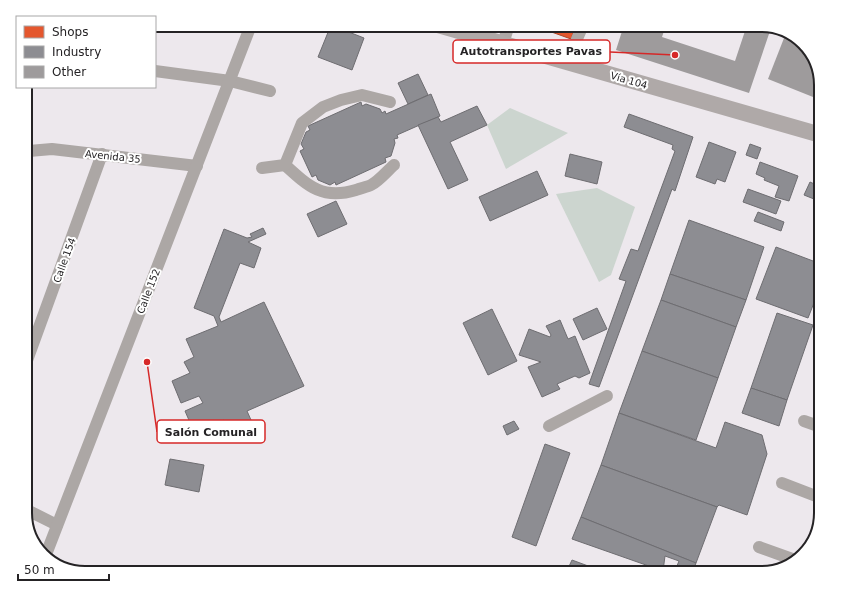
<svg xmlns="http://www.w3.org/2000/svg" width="846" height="598" font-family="'DejaVu Sans',sans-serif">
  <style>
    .green { fill: #ccd5cf }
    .shops { fill: #e4572e; stroke: #ab472b }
    .industry { fill: #8d8d92; stroke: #6e6d71 }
    .building { fill: #9e9b9c }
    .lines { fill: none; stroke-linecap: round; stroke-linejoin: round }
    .minor { stroke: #aca7a5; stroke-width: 12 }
    .major { stroke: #afa9a8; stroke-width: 16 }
    .labels { text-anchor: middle; stroke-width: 4; stroke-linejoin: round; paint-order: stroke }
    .street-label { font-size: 10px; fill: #252325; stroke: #fff }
    .rim { fill: none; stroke: #252325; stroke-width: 2 }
    .leader { fill: none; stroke: #d62828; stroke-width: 1.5 }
    .callout-dot { fill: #d62828; stroke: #fff; stroke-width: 1.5 }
    .callout { fill: #fff; stroke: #d62828; stroke-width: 1.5 }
    .callout-label { font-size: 11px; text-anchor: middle; font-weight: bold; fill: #252325 }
  </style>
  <rect width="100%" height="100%" fill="#ede8ed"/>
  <!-- green -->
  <g class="green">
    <path d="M510,108L568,133L506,169L487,125Z"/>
    <path d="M597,188L635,207L611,275L599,282L556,194Z"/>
  </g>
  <!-- shops -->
  <path class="shops" d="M532,25H576L571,39Z"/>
  <!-- industry -->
  <g class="industry">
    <path d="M331,25L364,38L352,70L318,57Z"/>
    <path d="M418,74L428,95L408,104L398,83Z"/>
    <path d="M431,94L440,116L397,135L398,138L394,139L395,143L391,156L385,158L386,162L336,185L335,182L330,185L318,180L316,175L312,177L300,151L304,149L301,144L306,132L310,130L308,126L361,102L362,106L366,104L380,109L382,113L385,111L386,114Z"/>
    <path d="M477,106L487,125L450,142L468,180L448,189L418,125L438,117L441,122Z"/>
    <path d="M629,114L693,137L675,191L672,189L599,387L589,384L626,281L619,279L631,249L638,251L675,151L672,149L673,145L624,127Z"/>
    <path d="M709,142L736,152L725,182L717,179L715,184L696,177Z"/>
    <path d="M750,144L761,148L757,159L746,155Z"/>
    <path d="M570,154L602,162L597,184L565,176Z"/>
    <path d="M760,162L798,176L789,201L775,197L779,186L764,180L765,178L756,174Z"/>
    <path d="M537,171L548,195L490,221L479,197Z"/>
    <path d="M810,182L821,187V197L819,201L804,195Z"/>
    <path d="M748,189L781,201L776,214L743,202Z"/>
    <path d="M336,201L347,224L318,237L307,214Z"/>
    <path d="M758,212L784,222L781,231L754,221Z"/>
    <path d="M689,220L764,247L746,300L670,274Z"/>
    <path d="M263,228L266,234L248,242L261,248L254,268L240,263L219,317L221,322L264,302L304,386L247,411L255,429L232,439L224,420L195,434L185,411L203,403L199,396L181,403L172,381L190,373L184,362L194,357L186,339L218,326L214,316L194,308L224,229L247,238L252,237L250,234Z"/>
    <path d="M776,247L821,264V285L808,318L756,299Z"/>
    <path d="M670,274L746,300L736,327L661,300Z"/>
    <path d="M661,300L736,327L718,378L642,351Z"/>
    <path d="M597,308L607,329L583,340L573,319Z"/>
    <path d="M492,309L517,361L488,375L463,323Z"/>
    <path d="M777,313L813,325L787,400L751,388Z"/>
    <path d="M560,320L568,339L575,336L590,373L579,378L575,376L557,384L560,389L542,397L528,367L541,362L519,355L529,329L550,337L551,335L546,326Z"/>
    <path d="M642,351L718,378L696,440L619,413Z"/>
    <path d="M751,388L787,400L779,426L742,413Z"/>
    <path d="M619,413L716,448L725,422L762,435L767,454L747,515L719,505L717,507L601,465Z"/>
    <path d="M514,421L519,429L507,435L503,426Z"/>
    <path d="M545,444L570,453L536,546L512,537Z"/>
    <path d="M170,459L204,465L199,492L165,485Z"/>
    <path d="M601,465L717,507L696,563L581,517Z"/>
    <path d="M581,517L696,563L692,573H674L679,561L665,556L663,571L572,539Z"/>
    <path d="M572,560L607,573H566Z"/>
  </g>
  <!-- building -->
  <g class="building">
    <path d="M624,25H666L662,37L735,61L747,25H761L771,28L749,93L616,50Z"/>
    <path d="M786,33L797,37L815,58L821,85V91L818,99L768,79Z"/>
  </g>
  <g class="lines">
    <!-- minor -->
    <g class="minor">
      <path d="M504,40L509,25"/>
      <path d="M573,59L577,39L583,25"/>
      <path d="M155,71L230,81L270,91"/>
      <path d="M25,153L29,151L52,149L197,166"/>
      <path d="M285,165C309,187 323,200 356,190C361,188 367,187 371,185C379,181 387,171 394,165"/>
      <path d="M262,168L285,165L302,123L323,107L341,100L362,95L390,102"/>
      <path d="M25,366L102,154"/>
      <path d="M804,421L821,427"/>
      <path d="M549,426L607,396"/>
      <path d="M782,483L821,498"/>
      <path d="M25,509L57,525"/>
      <path d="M759,547L795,560"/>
      <path d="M45,557L251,25"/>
    </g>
    <!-- major -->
    <path class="major" d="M438,25L821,135"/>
  </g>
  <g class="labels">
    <!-- street labels -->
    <g class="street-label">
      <text transform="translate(629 80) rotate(16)" y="4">Vía 104</text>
      <text transform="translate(113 156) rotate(6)" y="4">Avenida 35</text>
      <text transform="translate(64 260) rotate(-70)" y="4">Calle 154</text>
      <text transform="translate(148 291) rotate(-69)" y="4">Calle 152</text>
    </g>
  </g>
  <!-- crop -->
  <path d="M0 0H846V598H0ZM85 32H761A53 53 0 0 1 814 85V513A53 53 0 0 1 761 566H85A53 53 0 0 1 32 513V85A53 53 0 0 1 85 32Z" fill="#fff" fill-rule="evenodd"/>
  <path class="rim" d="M85 32H761A53 53 0 0 1 814 85V513A53 53 0 0 1 761 566H85A53 53 0 0 1 32 513V85A53 53 0 0 1 85 32Z"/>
  <!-- callouts -->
  <path class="leader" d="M675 55L610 52M147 362L157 432"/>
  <g class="callout-dot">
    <circle cx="675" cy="55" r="4"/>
    <circle cx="147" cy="362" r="4"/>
  </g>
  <g class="callout">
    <rect x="453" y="40" width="157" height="23" rx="4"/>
    <rect x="157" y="420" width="108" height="23" rx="4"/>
  </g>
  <g class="callout-label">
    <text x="531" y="55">Autotransportes Pavas</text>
    <text x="211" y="436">Salón Comunal</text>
  </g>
  <!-- legend -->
  <rect x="16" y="16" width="140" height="72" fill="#ffffff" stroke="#a8a7a8"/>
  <rect x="24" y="26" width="20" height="12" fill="#e4572e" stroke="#a8a7a8"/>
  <text x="52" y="36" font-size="12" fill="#252325">Shops</text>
  <rect x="24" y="46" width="20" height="12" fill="#8d8d92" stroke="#a8a7a8"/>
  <text x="52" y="56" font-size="12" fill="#252325">Industry</text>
  <rect x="24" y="66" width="20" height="12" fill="#9e9b9c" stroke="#a8a7a8"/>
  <text x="52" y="76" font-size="12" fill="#252325">Other</text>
  <!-- scale -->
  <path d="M18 574v6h91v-6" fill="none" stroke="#252325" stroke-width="2"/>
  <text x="24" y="574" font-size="12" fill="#252325" stroke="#ffffff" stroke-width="3" paint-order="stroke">50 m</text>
</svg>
